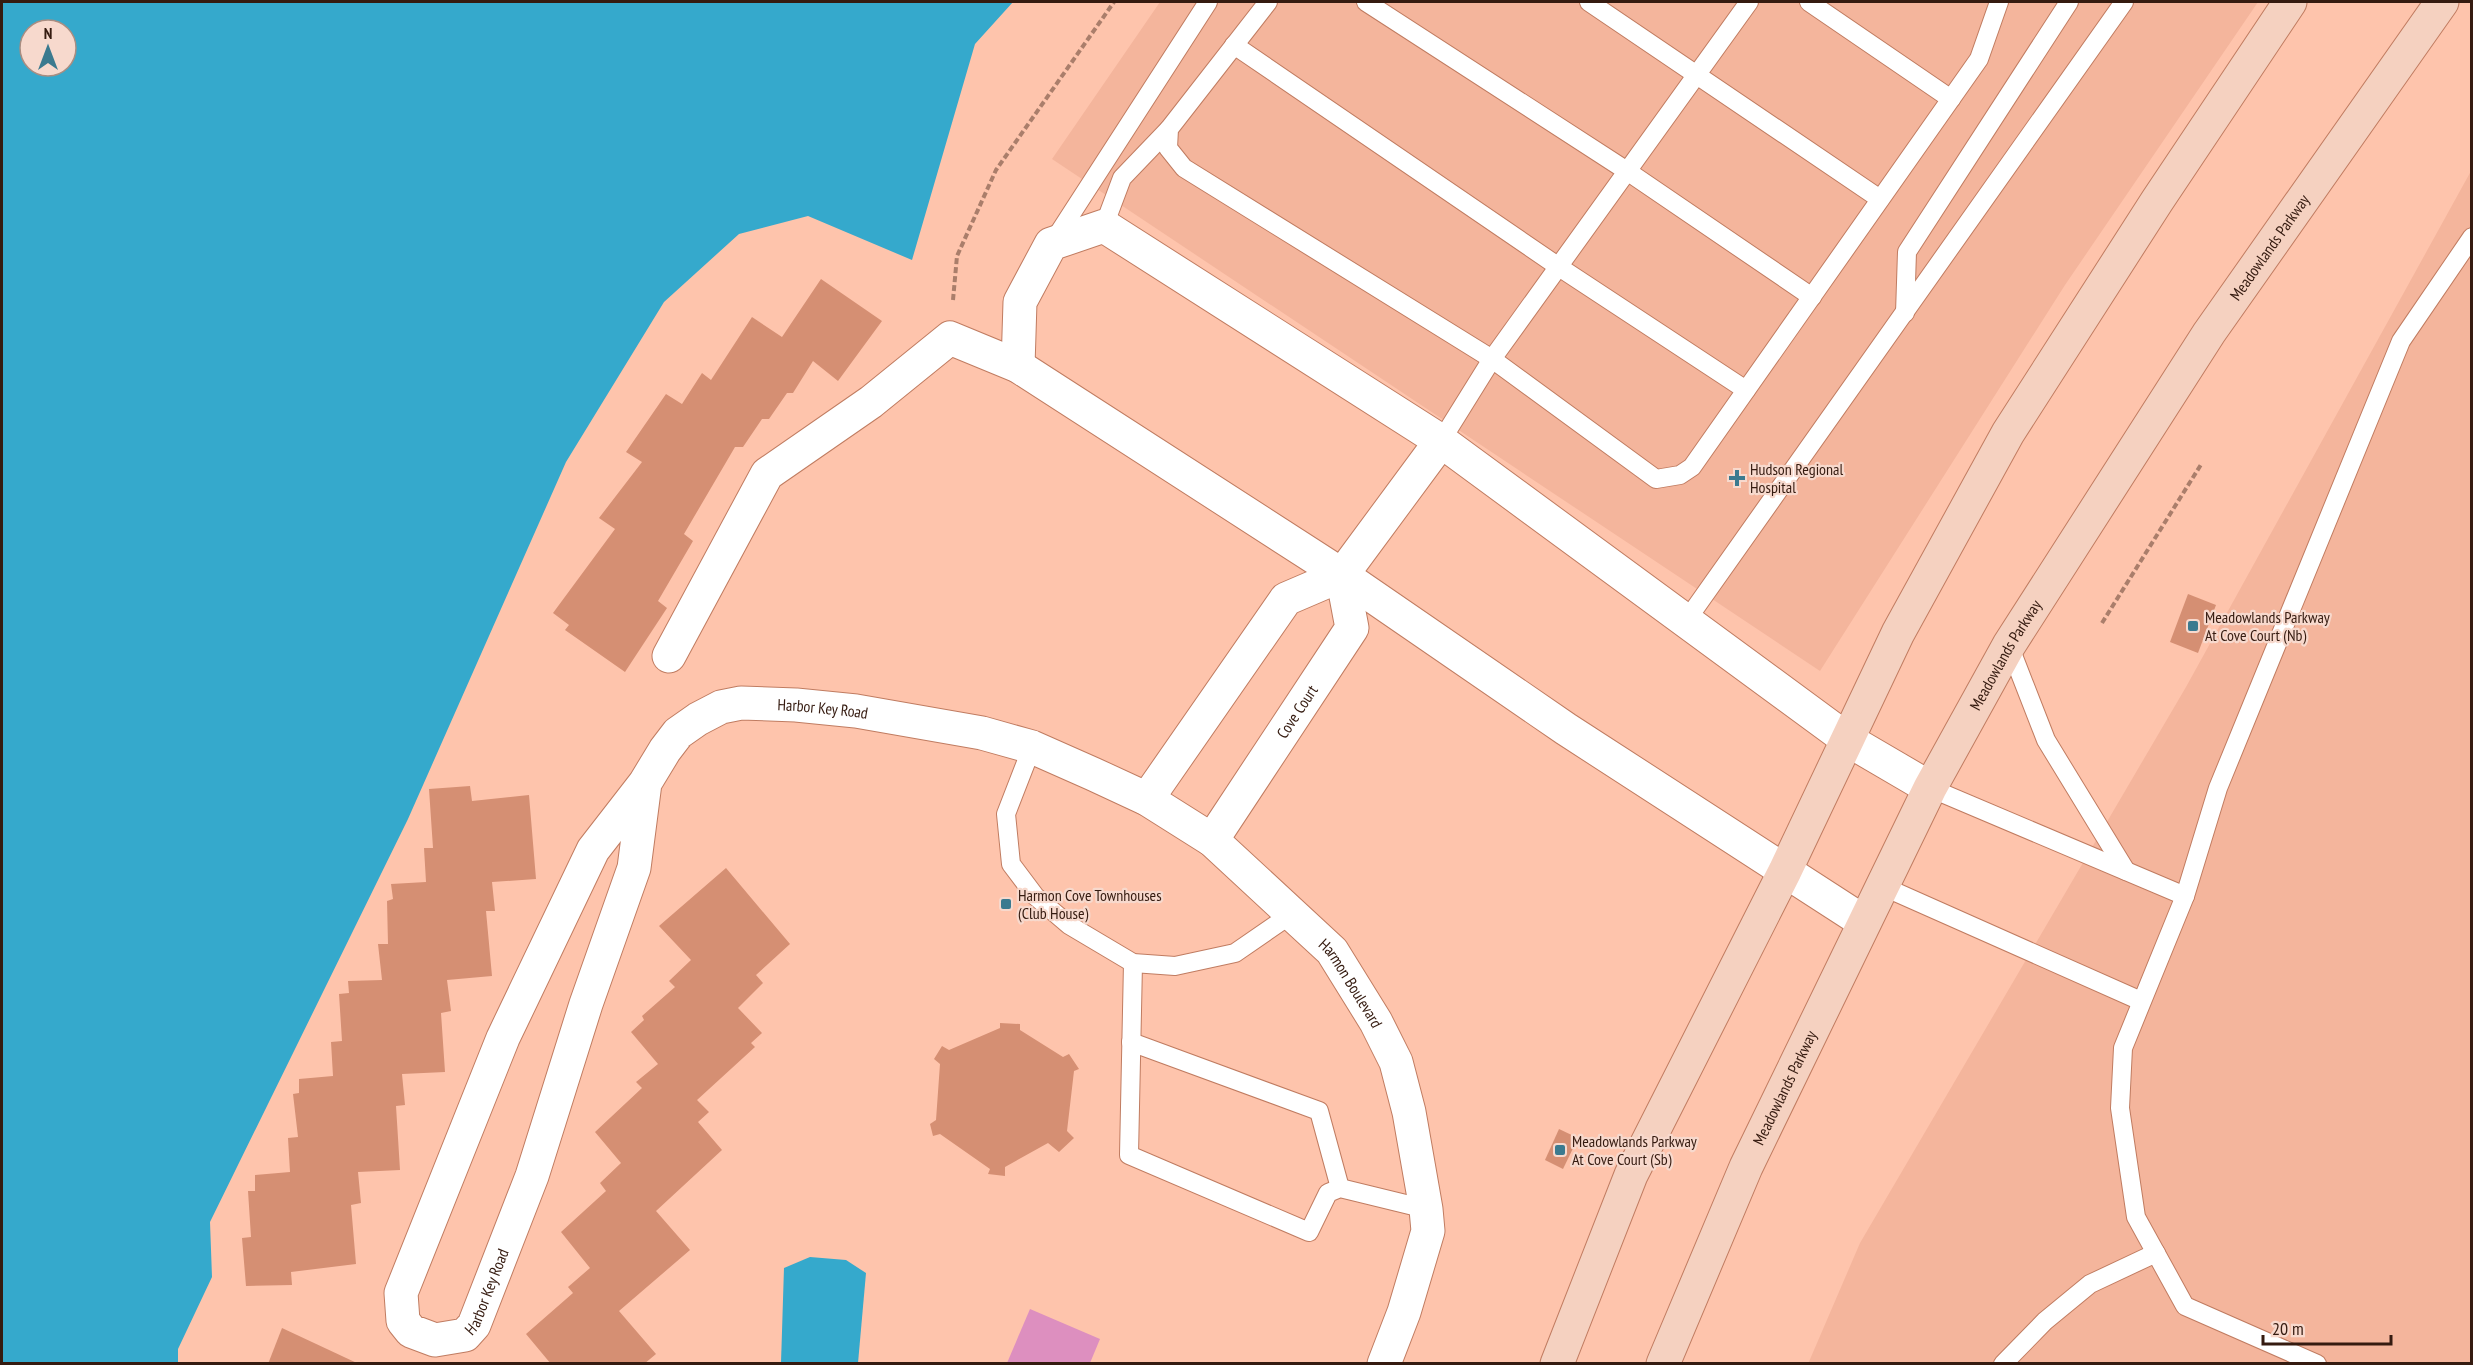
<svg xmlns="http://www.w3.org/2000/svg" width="2473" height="1365" font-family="'PT Sans Narrow',sans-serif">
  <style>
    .built { fill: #f4b59c }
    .garden { fill: #dd8fbf }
    .water { fill: #35a9cc; fill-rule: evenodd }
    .building { fill: #d58f73 }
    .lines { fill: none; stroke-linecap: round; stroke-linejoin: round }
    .lane-casing { stroke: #c07c61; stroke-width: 20 }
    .street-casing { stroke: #c07c61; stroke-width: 35 }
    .secondary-casing { stroke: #c07c61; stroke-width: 35 }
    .path { stroke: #aa7e6b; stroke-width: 4; stroke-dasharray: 6 3; stroke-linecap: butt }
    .lane { stroke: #fff; stroke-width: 18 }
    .street { stroke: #fff; stroke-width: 33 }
    .secondary { stroke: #f5d1c0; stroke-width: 33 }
    .poi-dot { fill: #3b7a8f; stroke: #f7d9cd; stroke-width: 2 }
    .labels { text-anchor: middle; stroke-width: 4.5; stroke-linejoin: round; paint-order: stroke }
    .street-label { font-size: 16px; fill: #351b10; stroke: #f7d9cd }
    .poi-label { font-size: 16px; fill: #351b10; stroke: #f7d9cd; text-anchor: start }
  </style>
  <rect width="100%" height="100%" fill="#fec4ac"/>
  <!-- built -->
  <g class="built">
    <path d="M1160,2H2258L2065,285L1820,671L1052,159Z"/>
    <path d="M2471,171V1363L1808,1364L1860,1243L2186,687Z"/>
  </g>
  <!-- garden -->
  <path class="garden" d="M1030,1309L1100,1339L1090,1363H1007Z"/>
  <!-- water -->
  <g class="water">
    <path d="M2,2H1013L975,44L912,260L808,216L739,234L664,302L566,462L408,819L210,1222L212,1277L178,1349V1363H2ZM30,30H66V66H30Z"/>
    <path d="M810,1257L846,1260L866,1273L858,1363H781L784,1268Z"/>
  </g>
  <!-- building -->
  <g class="building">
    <path d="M821,279L882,321L838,381L813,361L793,393H787L769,419H762L743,447H735L684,534L693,541L658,601L667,608L625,672L565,630L569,625L553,613L615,529L599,518L642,462L626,452L666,394L682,404L702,373L711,380L752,317L782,337Z"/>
    <path d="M2188,594L2216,605L2198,653L2170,642Z"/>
    <path d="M470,786L472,801L529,795L536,879L492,882L495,911H486L492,976L447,980L451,1011L441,1013L445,1072L402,1074L405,1105L396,1106L400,1170L358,1172L361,1203L351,1205L356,1264L291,1272L292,1285L246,1286L242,1238L251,1237L248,1191H255V1175L290,1172L288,1138L298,1137L293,1094L299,1093V1079L333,1076L331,1042L342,1041L339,994L349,993L348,981L382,980L378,944H388L387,901L393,899L391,884L426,882L424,848H433L429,789Z"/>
    <path d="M726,868L790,944L756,975L763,983L738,1008L762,1033L751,1043L755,1047L697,1100L709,1112L698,1122L722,1150L656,1211L690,1250L619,1311L656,1354L644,1364H551L526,1334L573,1293L568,1287L590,1268L561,1232L606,1191L600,1183L621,1163L595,1132L642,1088L636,1082L658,1064L631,1032L644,1020L642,1016L675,987L669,981L691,960L659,926Z"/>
    <path d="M1000,1023L1020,1024V1030L1063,1057L1069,1054L1079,1069L1074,1071L1067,1131L1074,1138L1059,1152L1048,1143L1005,1167V1176L988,1174L990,1169L940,1134L933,1136L930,1124L936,1120L940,1064L934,1059L942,1046L949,1050L1000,1028Z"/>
    <path d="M1559,1129L1578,1138L1563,1169L1545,1160Z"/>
    <path d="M282,1328L359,1364H268Z"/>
  </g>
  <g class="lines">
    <!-- lane casing -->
    <g class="lane-casing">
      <g id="lane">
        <path d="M1268,2L1169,129L1168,148L1184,168L1492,359L1656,479L1680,475L1692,467L1979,59L1999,2"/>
        <path d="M1366,2L1627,171L1812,297"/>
        <path d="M1589,2L1880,199"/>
        <path d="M1809,2L1951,99"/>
        <path d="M1234,45L1559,267L1746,390"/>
        <path d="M1104,226L1122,178L1169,129"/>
        <path d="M1053,242L1208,2"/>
        <path d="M1905,313L1907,252L2069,2"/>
        <path d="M1441,441L1492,359L1749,2"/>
        <path d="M1686,621L2124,2"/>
        <path d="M2009,645L2046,740L2126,871"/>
        <path d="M1032,747L1006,814L1011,864L1035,896L1069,925L1133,963L1175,966L1235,953L1293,913"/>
        <path d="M1930,788L2185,896"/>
        <path d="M1882,886L2141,1001"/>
        <path d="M1133,963L1129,1155L1309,1232L1328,1193L1340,1188L1426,1209"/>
        <path d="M1131,1042L1319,1111L1340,1188"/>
        <path d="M2003,1364L2045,1321L2090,1284L2156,1253"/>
        <path d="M2317,1364L2185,1306L2136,1217L2120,1108L2123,1048L2185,896L2218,788L2401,341L2472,237"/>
      </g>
    </g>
    <!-- street casing -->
    <g class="street-casing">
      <g id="street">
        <path d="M1018,366L1020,302L1051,244L1104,226L1441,441L1848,740L1930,788"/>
        <path d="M669,656L767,474L871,402L950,338L1018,366L1342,575L1566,729L1864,922"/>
        <path id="s1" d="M645,783L593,850L503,1038L401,1293L403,1321L411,1331L435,1340L465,1335L474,1325L532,1176L586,1004L634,868L645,783L665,750L678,733L698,719L721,707L741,703L796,705L856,711L982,733L1032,747L1093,774L1147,799L1212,840L1332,951L1376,1022L1396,1062L1409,1112L1426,1209L1428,1231L1404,1312L1384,1364"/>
        <path d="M1147,799L1286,599L1342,575L1441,441"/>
        <path id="s2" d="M1212,840L1352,628L1342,575"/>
      </g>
    </g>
    <!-- secondary casing -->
    <g class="secondary-casing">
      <g id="secondary">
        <path d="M1557,1364L1631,1175L1785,871L1898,633L2008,433L2157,201L2290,2"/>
        <path id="s3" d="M1663,1364L1746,1167L1930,788L2009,645L2209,333L2442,2"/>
      </g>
    </g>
    <!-- path -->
    <g class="path">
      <path d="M953,300L957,256L996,170L1114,2"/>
      <path d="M2102,623L2202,463"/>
    </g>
    <!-- lane -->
    <use href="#lane" class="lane"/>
    <!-- street -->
    <use href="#street" class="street"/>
    <!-- secondary -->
    <use href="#secondary" class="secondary"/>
  </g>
  <!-- markers -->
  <g class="poi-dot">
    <path d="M1734 469h6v6h6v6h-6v6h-6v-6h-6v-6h6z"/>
    <rect x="2187" y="620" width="12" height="12" rx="3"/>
    <rect x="1000" y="898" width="12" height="12" rx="3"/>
    <rect x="1554" y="1144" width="12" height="12" rx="3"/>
  </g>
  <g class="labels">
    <!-- street labels -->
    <g class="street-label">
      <text dy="6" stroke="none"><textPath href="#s3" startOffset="1274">Meadowlands Parkway</textPath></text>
      <text dy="6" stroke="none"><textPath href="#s3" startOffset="788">Meadowlands Parkway</textPath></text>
      <text dy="6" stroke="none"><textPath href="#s1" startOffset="1461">Harbor Key Road</textPath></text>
      <text dy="6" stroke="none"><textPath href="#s2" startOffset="154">Cove Court</textPath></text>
      <text dy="6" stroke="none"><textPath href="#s1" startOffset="2078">Harmon Boulevard</textPath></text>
      <text dy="6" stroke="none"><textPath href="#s3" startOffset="302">Meadowlands Parkway</textPath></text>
      <text dy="6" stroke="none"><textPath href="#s1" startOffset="714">Harbor Key Road</textPath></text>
    </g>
    <!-- poi labels -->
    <g class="poi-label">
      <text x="1750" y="475">Hudson Regional<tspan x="1750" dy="18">Hospital</tspan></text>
      <text x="2205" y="623">Meadowlands Parkway<tspan x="2205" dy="18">At Cove Court (Nb)</tspan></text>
      <text x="1018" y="901">Harmon Cove Townhouses<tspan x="1018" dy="18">(Club House)</tspan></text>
      <text x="1572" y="1147">Meadowlands Parkway<tspan x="1572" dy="18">At Cove Court (Sb)</tspan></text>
    </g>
  </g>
  <!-- border -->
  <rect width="2473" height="1365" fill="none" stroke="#351b10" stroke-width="6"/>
  <!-- north arrow -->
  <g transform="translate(48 48)"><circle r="28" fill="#f7d9cd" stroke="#a98d81" stroke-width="1.5"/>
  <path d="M0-4.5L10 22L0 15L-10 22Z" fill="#3b7a8f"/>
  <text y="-9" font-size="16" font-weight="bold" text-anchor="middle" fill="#351b10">N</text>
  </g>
  <!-- scale -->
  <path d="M2263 1335v9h128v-9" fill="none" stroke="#351b10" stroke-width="3"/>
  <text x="2272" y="1335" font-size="18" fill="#351b10" stroke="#f7d9cd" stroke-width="4.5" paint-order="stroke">20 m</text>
</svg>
